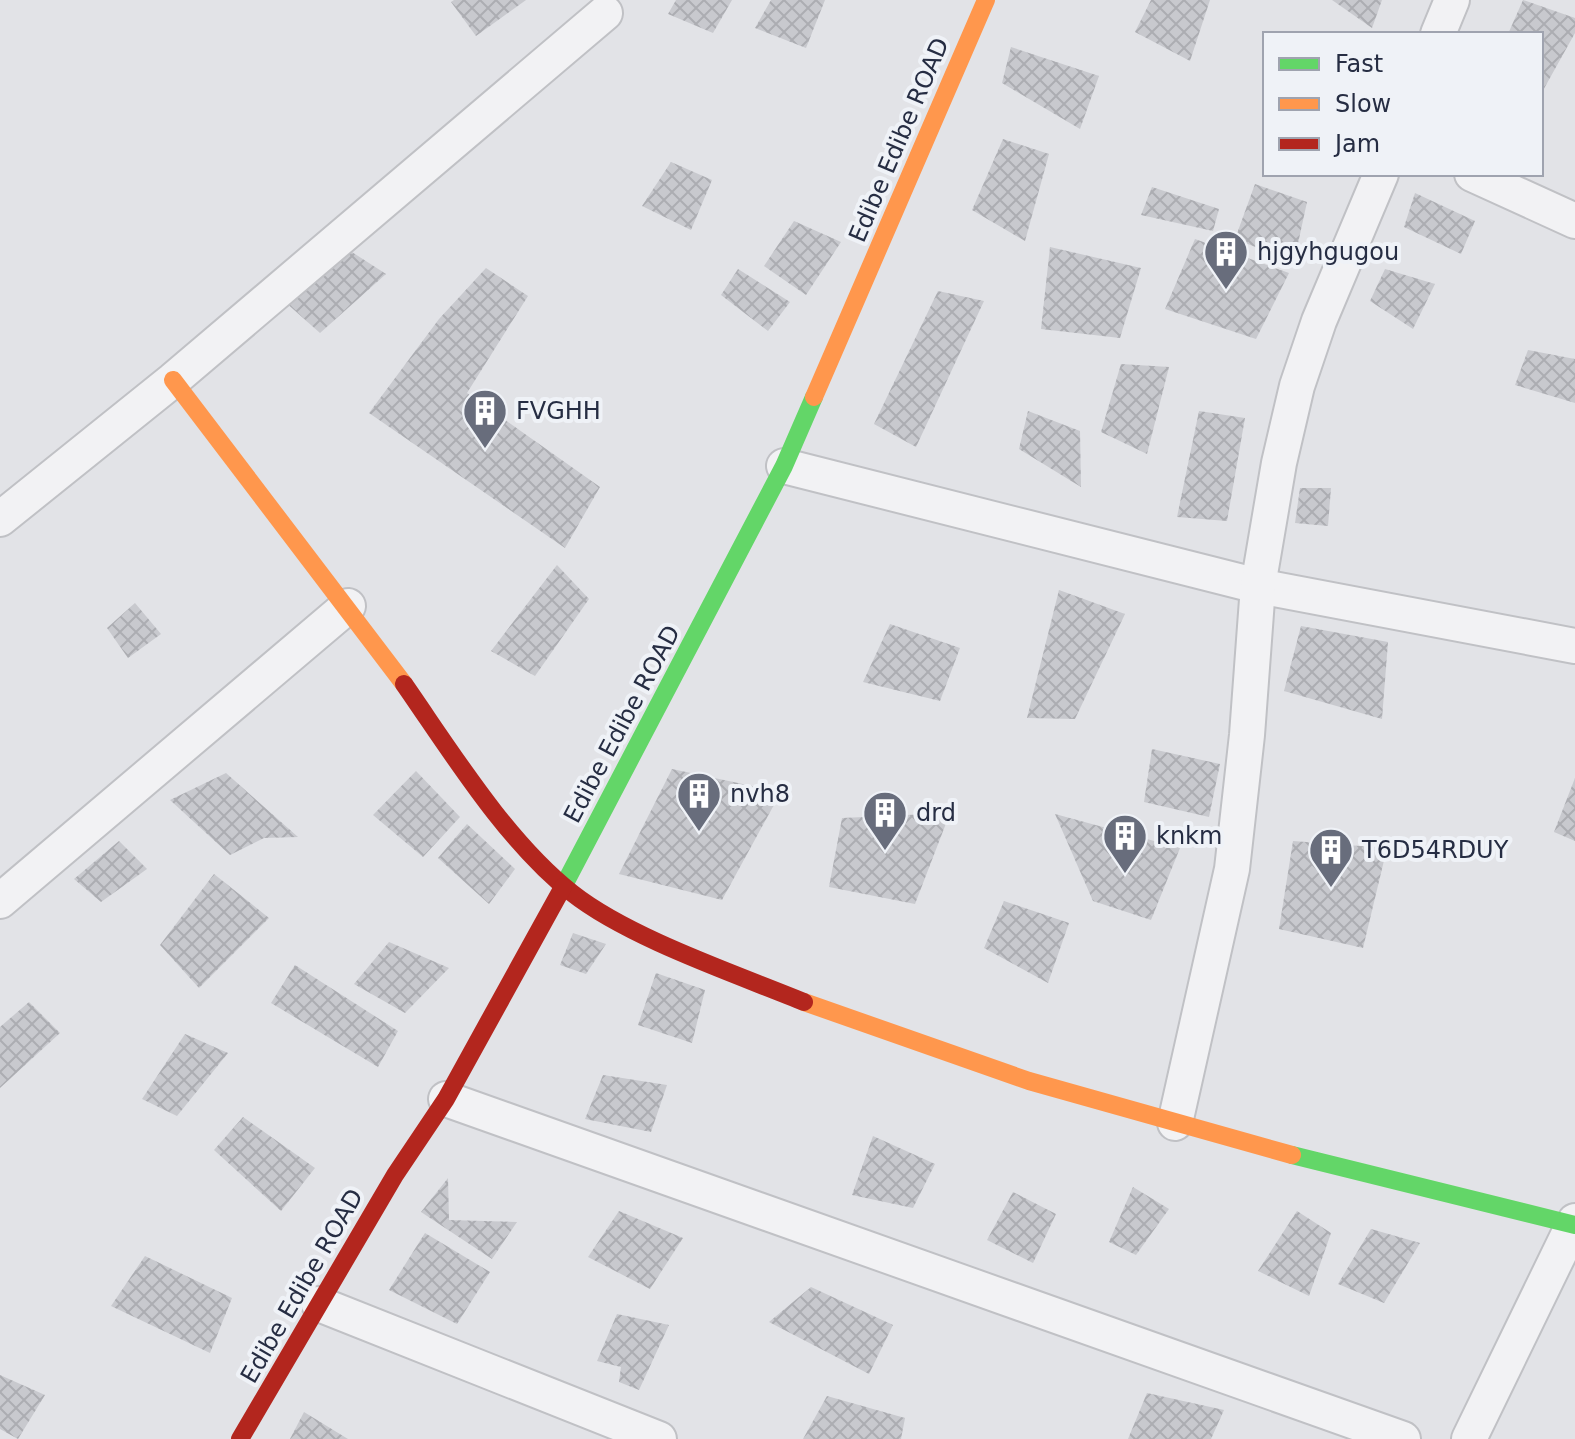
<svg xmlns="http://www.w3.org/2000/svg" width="1575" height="1439" font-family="'DejaVu Sans',sans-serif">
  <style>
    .building { fill: url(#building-cross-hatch) }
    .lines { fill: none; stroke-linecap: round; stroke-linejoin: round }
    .street-casing { stroke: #c0c1c5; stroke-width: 38 }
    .street { stroke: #f2f2f4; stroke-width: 34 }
    .fast { stroke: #63d668; stroke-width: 18 }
    .slow { stroke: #ff974d; stroke-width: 18 }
    .jam { stroke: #b3261e; stroke-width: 18 }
    .labels { text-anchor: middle; stroke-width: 8; stroke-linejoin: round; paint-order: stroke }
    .street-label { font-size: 24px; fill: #262d43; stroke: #eff2f7 }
    .poi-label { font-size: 24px; fill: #262d43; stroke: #eff2f7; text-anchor: start }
  </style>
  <defs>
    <pattern id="building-cross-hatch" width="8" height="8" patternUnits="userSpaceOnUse" patternTransform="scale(2)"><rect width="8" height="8" fill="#c8c9ce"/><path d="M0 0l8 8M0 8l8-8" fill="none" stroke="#acadb2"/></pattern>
  </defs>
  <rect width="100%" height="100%" fill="#e2e3e7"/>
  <!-- building -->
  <g class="building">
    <path d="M454,0H526L476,36L451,2Z"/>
    <path d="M676,0H732L713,33L668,14Z"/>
    <path d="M771,0H825L806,48L755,28Z"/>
    <path d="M1151,0H1210L1190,61L1135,32Z"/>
    <path d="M1332,0H1382L1372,28Z"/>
    <path d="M1523,0L1575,18V33L1541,94V34H1508Z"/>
    <path d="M1011,47L1099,76L1080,129L1002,83Z"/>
    <path d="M1003,139L1049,154L1025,241L972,210Z"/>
    <path d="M671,162L712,180L691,230L642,206Z"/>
    <path d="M1255,184L1307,202L1294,262L1235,239Z"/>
    <path d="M1152,187L1219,209L1213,231L1141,215Z"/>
    <path d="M1415,193L1475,221L1461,254L1404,227Z"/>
    <path d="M794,221L841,242L806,295L764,266Z"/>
    <path d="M1195,239L1289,273L1256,339L1165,309Z"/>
    <path d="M341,245L386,274L320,333L284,301Z"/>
    <path d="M1050,247L1141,268L1120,338L1041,329Z"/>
    <path d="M486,268L528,296L467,393L600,487L565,548L369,413L439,319Z"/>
    <path d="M738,269L790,302L768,331L721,295Z"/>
    <path d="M1385,269L1435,284L1413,329L1370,301Z"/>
    <path d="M938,291L984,301L916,447L874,424Z"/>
    <path d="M1528,350L1575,359V403L1515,385Z"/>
    <path d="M1121,364L1169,367L1147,454L1101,432Z"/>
    <path d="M1028,411L1080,431L1081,487L1019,449Z"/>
    <path d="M1199,411L1245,418L1227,521L1177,517Z"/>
    <path d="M1300,488H1331L1328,526L1295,523Z"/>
    <path d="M557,565L589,599L535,676L491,651Z"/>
    <path d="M1059,590L1125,614L1075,719L1027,718Z"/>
    <path d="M135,603L161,634L128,658L107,628Z"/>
    <path d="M890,624L960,648L940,701L863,682Z"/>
    <path d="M1301,626L1388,642L1382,719L1284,691Z"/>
    <path d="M1152,749L1220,764L1209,817L1144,802Z"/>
    <path d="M672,769L781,792L722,900L619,874Z"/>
    <path d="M416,771L460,817L423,857L373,815Z"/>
    <path d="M226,773L298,837L264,838L230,855L170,800Z"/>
    <path d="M1575,778V841L1554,832Z"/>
    <path d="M950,813L915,904L829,887L842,818Z"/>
    <path d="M1055,814L1180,848L1151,920L1093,901Z"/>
    <path d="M467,824L515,869L489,904L438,858Z"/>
    <path d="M119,841L147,869L101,902L74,879Z"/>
    <path d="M1293,841L1387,848L1363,948L1279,929Z"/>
    <path d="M214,874L269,918L199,988L160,945Z"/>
    <path d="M1004,901L1069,923L1048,983L984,948Z"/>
    <path d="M573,933L606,944L586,974L560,965Z"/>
    <path d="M389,942L449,968L405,1013L354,984Z"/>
    <path d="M295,965L398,1031L378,1067L271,1003Z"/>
    <path d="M656,973L705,990L692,1043L638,1025Z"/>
    <path d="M29,1002L60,1033L0,1088V1027Z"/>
    <path d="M185,1034L228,1053L177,1116L142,1099Z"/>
    <path d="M603,1075L667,1085L651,1132L585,1119Z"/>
    <path d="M243,1117L315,1168L281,1211L214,1150Z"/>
    <path d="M873,1136L935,1164L913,1208L852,1195Z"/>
    <path d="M448,1178L449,1220L517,1222L492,1259L421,1212Z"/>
    <path d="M1133,1187L1169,1209L1136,1255L1109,1242Z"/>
    <path d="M1013,1192L1056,1214L1033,1263L987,1240Z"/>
    <path d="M619,1211L683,1238L650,1289L588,1257Z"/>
    <path d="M1297,1211L1331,1233L1309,1296L1258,1271Z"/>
    <path d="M1371,1229L1420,1243L1384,1303L1338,1284Z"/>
    <path d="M425,1233L490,1272L457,1324L389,1290Z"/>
    <path d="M145,1256L232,1298L210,1353L111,1306Z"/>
    <path d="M811,1287L893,1325L869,1374L769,1322Z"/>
    <path d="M617,1314L669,1325L639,1390L619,1382L621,1367L597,1361Z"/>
    <path d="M0,1375L45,1395L18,1439L0,1429Z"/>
    <path d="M1147,1393L1224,1410L1211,1439H1128Z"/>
    <path d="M827,1396L905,1418L901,1439H803Z"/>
    <path d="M304,1412L348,1439H290Z"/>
  </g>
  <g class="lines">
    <!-- street casing -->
    <g class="street-casing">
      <g id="street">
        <path d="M1438,34L1452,0"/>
        <path d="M1472,174L1575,221"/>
        <path d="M784,466L1258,586L1575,646"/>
        <path d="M0,519L173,380L605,13"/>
        <path d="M0,901L348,606"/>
        <path d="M446,1099L1403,1439"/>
        <path d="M1175,1123L1232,869L1247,735L1258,586L1279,463L1297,386L1319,321L1381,174"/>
        <path d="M319,1304L659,1439"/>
        <path d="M1469,1439L1575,1221"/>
      </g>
    </g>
    <!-- street -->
    <use href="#street" class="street"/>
    <!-- fast -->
    <g class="fast">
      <path d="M563,887L784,466L814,397"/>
      <path d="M1292,1155L1575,1225"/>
    </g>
    <!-- slow -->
    <g class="slow">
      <path d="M173,380L404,684"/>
      <path d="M814,397L986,0"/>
      <path d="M804,1002L1029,1081L1292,1155"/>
    </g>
    <!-- jam -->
    <g class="jam">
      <path d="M404,684C452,753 506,841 572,893C629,938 736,974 804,1002"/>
      <path d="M240,1439L395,1175L446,1099L563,887"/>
    </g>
  </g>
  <!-- icons -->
  <defs>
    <g id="building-pin" transform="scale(2.3)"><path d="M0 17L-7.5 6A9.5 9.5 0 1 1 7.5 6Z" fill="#686d7c" stroke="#eff2f7"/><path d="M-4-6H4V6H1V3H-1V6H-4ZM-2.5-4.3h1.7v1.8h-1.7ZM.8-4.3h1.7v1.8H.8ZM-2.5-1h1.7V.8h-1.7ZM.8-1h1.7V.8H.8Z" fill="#fff"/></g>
  </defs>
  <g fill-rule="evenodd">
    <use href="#building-pin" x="1226" y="252"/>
    <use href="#building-pin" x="485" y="411"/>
    <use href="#building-pin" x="699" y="794"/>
    <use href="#building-pin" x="885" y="813"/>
    <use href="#building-pin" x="1125" y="836"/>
    <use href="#building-pin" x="1331" y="850"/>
  </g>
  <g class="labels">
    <!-- street labels -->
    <g class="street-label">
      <text transform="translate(899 140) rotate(-67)" y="8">Edibe Edibe ROAD</text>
      <text transform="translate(622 724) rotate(-62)" y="8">Edibe Edibe ROAD</text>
      <text transform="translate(302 1286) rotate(-60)" y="8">Edibe Edibe ROAD</text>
    </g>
    <!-- poi labels -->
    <g class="poi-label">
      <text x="1257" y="260">hjgyhgugou</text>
      <text x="516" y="419">FVGHH</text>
      <text x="730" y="802">nvh8</text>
      <text x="916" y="821">drd</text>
      <text x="1156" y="844">knkm</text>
      <text x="1362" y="858">T6D54RDUY</text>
    </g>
  </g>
  <!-- legend -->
  <rect x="1263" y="32" width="280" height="144" fill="#eff2f7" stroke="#9fa3af" stroke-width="2"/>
  <rect x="1279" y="58" width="40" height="12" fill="#63d668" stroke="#9fa3af" stroke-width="2"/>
  <text x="1335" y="72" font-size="24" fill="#262d43">Fast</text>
  <rect x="1279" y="98" width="40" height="12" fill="#ff974d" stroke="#9fa3af" stroke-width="2"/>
  <text x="1335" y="112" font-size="24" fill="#262d43">Slow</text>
  <rect x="1279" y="138" width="40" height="12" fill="#b3261e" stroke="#9fa3af" stroke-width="2"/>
  <text x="1335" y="152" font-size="24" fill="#262d43">Jam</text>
</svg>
